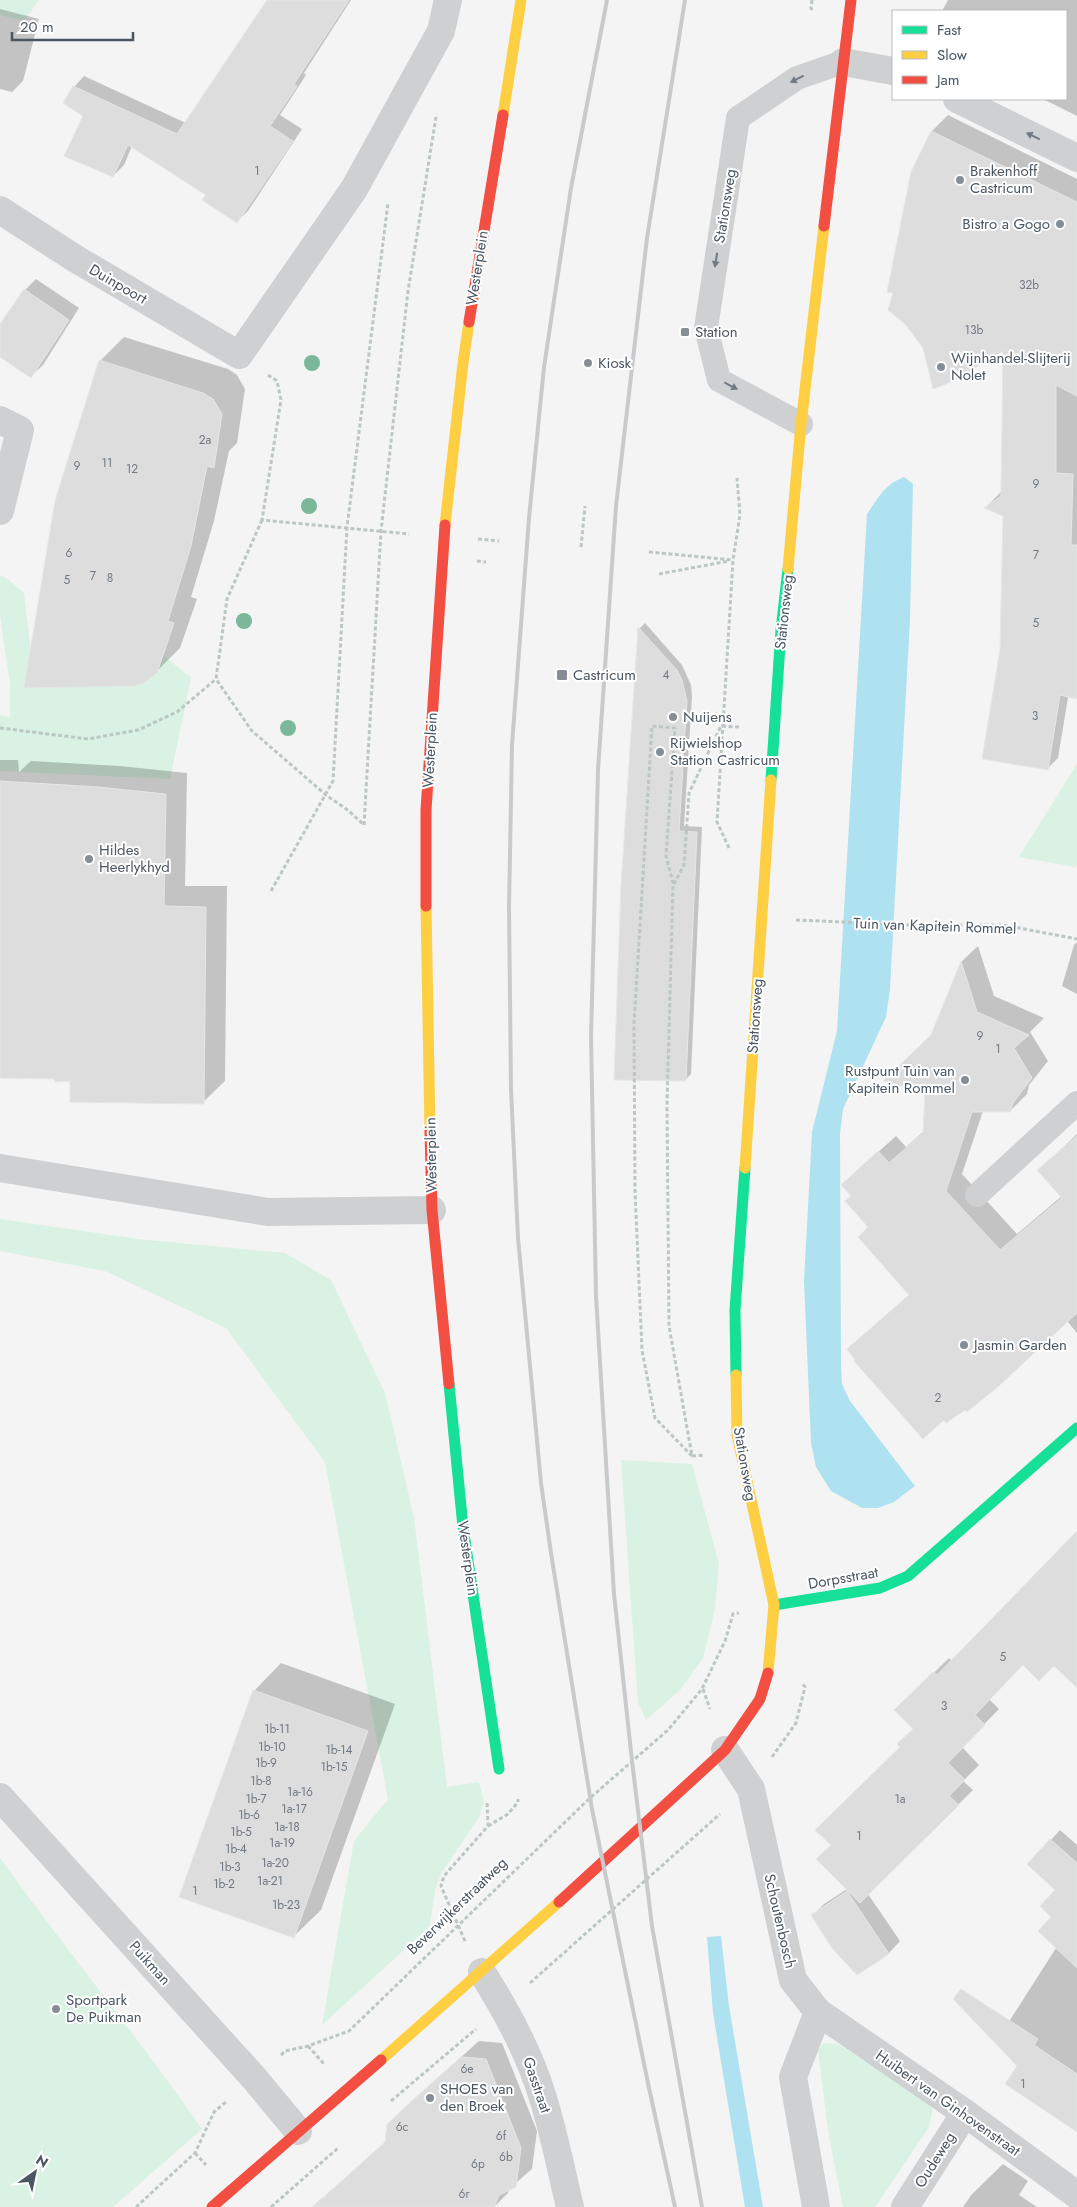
<svg xmlns="http://www.w3.org/2000/svg" width="1077" height="2207" font-family="Jost,sans-serif">
  <style>
    .green { fill: #d9f2e3 }
    .water { fill: #aee2f0 }
    .shadow { fill: #0003 }
    .building { fill: #ddddde; stroke: #e5e6e7 }
    .lines { fill: none; stroke-linecap: round; stroke-linejoin: round }
    .path { stroke: #bcc7c4; stroke-width: 3; stroke-dasharray: 4 2.5; stroke-linecap: butt }
    .lane { stroke: #ced0d2; stroke-width: 24 }
    .street { stroke: #ced0d2; stroke-width: 28 }
    .fast { stroke: #16e098; stroke-width: 11 }
    .slow { stroke: #ffcf43; stroke-width: 11 }
    .jam { stroke: #f24e42; stroke-width: 11 }
    .rail { stroke: #c9cacc; stroke-width: 4 }
    .tree { fill: #7ab899 }
    .oneway { fill: #727b83 }
    .poi-dot { fill: #868d94; stroke: #fff; stroke-width: 2 }
    .labels { text-anchor: middle; stroke-width: 4; stroke-linejoin: round; paint-order: stroke }
    .number-label { font-size: 12px; fill: #707881 }
    .poi-label { font-size: 15px; fill: #4a5661; stroke: #fff; text-anchor: start }
    .street-label { font-size: 15px; fill: #4a5661; stroke: #fff }
  </style>
  <rect width="100%" height="100%" fill="#f4f4f4"/>
  <!-- green -->
  <g class="green">
    <path d="M0,0H39L24,21L0,15Z"/>
    <path d="M121,516L194,533L168,621L174,623L163,655L191,678L170,779L0,771V715L10,717V683L0,616V576L5,577L24,593L32,660Z"/>
    <path d="M1077,764V865L1075,867L1019,857Z"/>
    <path d="M0,1219L138,1239L285,1253L331,1280L385,1393L414,1518L447,1787L479,1782L484,1802L479,1817L442,1872L435,1889L430,1926L322,2025L354,1841L388,1799L325,1462L226,1328L105,1271L0,1251Z"/>
    <path d="M621,1460L692,1464L719,1564L715,1609L703,1658L680,1690L646,1720L638,1703Z"/>
    <path d="M0,1858C66,1950 138,2037 202,2129L113,2207H0Z"/>
    <path d="M823,2043L838,2044L933,2106L929,2127L875,2207H843L829,2137L818,2051Z"/>
  </g>
  <!-- water -->
  <g class="water">
    <path d="M904,477L913,484L910,619L890,989L886,1017L843,1109L840,1134L841,1365L842,1384L850,1401L915,1486L894,1502L878,1508H862L831,1491L816,1467L811,1443L804,1281L812,1132L837,1031L867,514C878,498 885,484 904,477Z"/>
    <path d="M721,1936L729,2006L763,2207H745L713,2013L707,1937Z"/>
  </g>
  <!-- shadow -->
  <g class="shadow">
    <path d="M268,0H351L304,73L306,75L280,115L302,129L248,211L237,221L207,195L132,146L124,165L113,176L84,115L74,87L84,76L186,123Z"/>
    <path d="M948,0H1077V116L1043,99H1066V11H942Z"/>
    <path d="M0,9L39,19L23,81L12,92L0,89Z"/>
    <path d="M948,115L1077,179V626L1004,515L986,507L1002,491L1005,348L928,358L894,292L912,172L932,131Z"/>
    <path d="M36,279L79,308L43,365L31,376L0,355V327L25,290Z"/>
    <path d="M124,337L228,369L237,375L245,389L237,443L229,451L214,521L191,597L197,599L180,648L156,672L100,361Z"/>
    <path d="M645,623L682,665L691,685L692,696L684,826L702,827L691,1074L685,1080L622,886L640,628Z"/>
    <path d="M1074,661L1058,758L1048,768L983,758Z"/>
    <path d="M0,760H18L19,772L31,761L120,766L187,773L185,886H227L225,1081L203,1102L71,1079L0,1077Z"/>
    <path d="M1077,942V994L1062,986L1074,945Z"/>
    <path d="M978,946L994,996L1044,1018L1030,1032L1048,1061L1029,1085L1027,1094L1010,1111H983L962,1174L1017,1234L1062,1196L1039,1170L1077,1134V1333L1067,1321L857,1360L848,1349L910,1294L852,1195L859,1169L896,1136L906,1147L924,1131L933,1035L962,961Z"/>
    <path d="M1077,1531V1685L1054,1665L1024,1663L989,1699L999,1709L962,1747L979,1765L963,1781L973,1790L868,1894L900,1941L889,1953L857,1974L813,1915L824,1904L847,1889L832,1845L915,1728L896,1710L949,1658L952,1661Z"/>
    <path d="M281,1663L395,1704L321,1910L293,1937L254,1691Z"/>
    <path d="M1060,1830L1077,1845V1919L1056,1890L1051,1840Z"/>
    <path d="M1077,1930V2131L996,2042L1063,1937Z"/>
    <path d="M479,2041L502,2043L537,2131L532,2169L510,2188L508,2193L494,2207H312L387,2141L388,2124L404,2108Z"/>
    <path d="M1003,2164L1028,2181L1019,2195L1037,2207H963L972,2194Z"/>
  </g>
  <!-- building -->
  <g class="building">
    <path d="M267,0H349L294,84L297,86L270,126L293,141L237,223L202,200L206,195L128,145L113,177L64,156L83,116L63,103L73,86L177,134Z"/>
    <path d="M931,131L1077,202V396L1056,385V473L1073,474L1071,545H1077V699L1060,695L1048,770L982,759L1000,650L1003,516L984,508L1001,496L1003,351L953,381L933,389L923,348L906,325L888,310L893,293L887,292L911,172Z"/>
    <path d="M24,289L69,320L31,378L0,357V324Z"/>
    <path d="M99,360L203,393L213,399L222,414L214,468L207,466L191,546L168,621L174,623L157,673L142,684L133,686L24,688L55,501Z"/>
    <path d="M638,627L677,670L682,680L687,701L679,831L697,832L686,1081L614,1080L621,886Z"/>
    <path d="M0,781L98,787L166,794L164,906L206,907L204,1104L70,1102V1081L55,1082L54,1079L0,1078Z"/>
    <path d="M961,961L977,1012L1029,1035L1014,1048L1032,1078L1013,1103L1010,1112H972L946,1191L1000,1250L1062,1198L1037,1170L1077,1136V1313L1000,1385L967,1412L965,1410L946,1423L944,1420L923,1439L854,1361L855,1360L847,1349L909,1295L858,1237L868,1227L845,1201L851,1196L841,1185L878,1151L889,1163L923,1133L925,1092L883,1081L931,1035Z"/>
    <path d="M1077,1531V1688L1054,1666L1039,1681L1023,1665L975,1715L985,1725L948,1763L965,1780L949,1796L959,1805L860,1903L816,1859L831,1845L815,1830L900,1747L897,1744L913,1729L894,1710L933,1672L937,1675Z"/>
    <path d="M253,1690L368,1731L294,1938L179,1897Z"/>
    <path d="M1050,1839L1077,1863V1968L1038,1931L1051,1917L1040,1906L1055,1890L1027,1864Z"/>
    <path d="M847,1891L889,1954L857,1975L832,1948L811,1915Z"/>
    <path d="M961,1989L1038,2039L1034,2045L1077,2074V2132L1005,2084L1017,2066L953,1999Z"/>
    <path d="M462,2057L486,2059L521,2148L516,2187L499,2195L494,2207H313L385,2142L387,2124Z"/>
  </g>
  <g class="lines">
    <!-- path -->
    <g class="path">
      <path d="M812,0L811,8L813,12"/>
      <path d="M268,375L277,381L281,400L262,520L409,534"/>
      <path d="M262,520L227,599L216,679L252,731L326,795L349,811L364,825"/>
      <path d="M478,539L499,541"/>
      <path d="M581,547L585,506"/>
      <path d="M649,552L733,560"/>
      <path d="M477,561L486,562"/>
      <path d="M659,574L729,561"/>
      <path d="M0,728L88,739L138,730L177,712L216,679"/>
      <path d="M364,825L381,531L408,291L436,117"/>
      <path d="M729,848L717,822L733,560L740,515L737,478"/>
      <path d="M674,884L684,865L689,793L721,726L739,727"/>
      <path d="M271,891L333,781L347,527L388,203"/>
      <path d="M796,920L913,925H1003L1077,939"/>
      <path d="M692,1456L655,1418L642,1350L635,1191L634,1024L652,726L675,728L666,856L673,883L667,1105L669,1326L692,1456L705,1455"/>
      <path d="M703,1689L710,1709"/>
      <path d="M772,1757L796,1723L805,1687L803,1684"/>
      <path d="M488,1826L508,1814L518,1802V1799"/>
      <path d="M465,1941L441,1886L444,1876L488,1826L487,1801"/>
      <path d="M530,1983L720,1814"/>
      <path d="M308,2046L324,2064"/>
      <path d="M281,2055L285,2051L308,2046L349,2031L590,1798L668,1730L702,1689L725,1641L733,1614L739,1613"/>
      <path d="M391,2101L476,2029"/>
      <path d="M195,2153L206,2165"/>
      <path d="M136,2207L195,2153L214,2112L227,2101"/>
      <path d="M271,2207L338,2148"/>
    </g>
    <!-- lane -->
    <g class="lane">
      <path d="M801,424L719,380L706,328L738,118L797,78L843,62"/>
      <path d="M977,1195L1077,1103"/>
    </g>
    <!-- street -->
    <g class="street">
      <path d="M843,62L893,71"/>
      <path d="M957,99L1077,158"/>
      <path d="M0,210L76,259L239,355L354,189L441,31L448,0"/>
      <path d="M0,420L20,430L0,511"/>
      <path d="M0,1168L268,1212L432,1210"/>
      <path d="M725,1750L751,1789L793,1980L818,2012L793,2077L816,2207"/>
      <path d="M0,1797L254,2078L298,2131"/>
      <path d="M482,1972C506,2011 529,2052 542,2095C554,2132 561,2170 570,2207"/>
      <path d="M818,2012L965,2113L1077,2195"/>
      <path d="M905,2207L965,2113"/>
    </g>
    <!-- fast -->
    <g class="fast">
      <path d="M771,780L781,630L788,569"/>
      <path d="M736,1375L735,1310L745,1168"/>
      <path d="M449,1384L463,1527L499,1769"/>
      <path d="M774,1605L880,1588L908,1576L1077,1428"/>
    </g>
    <!-- slow -->
    <g class="slow">
      <path d="M503,115L521,0"/>
      <path d="M445,525L463,363L469,322"/>
      <path d="M788,569L801,424L824,226"/>
      <path d="M426,906L430,1131"/>
      <path d="M745,1168L771,780"/>
      <path d="M736,1375L737,1435L774,1605L768,1673"/>
      <path d="M381,2060L559,1902"/>
    </g>
    <!-- jam -->
    <g class="jam">
      <path d="M824,226L851,0"/>
      <path d="M469,322L503,115"/>
      <path d="M426,906V810L445,525"/>
      <path d="M430,1131L432,1210L449,1384"/>
      <path d="M559,1902L725,1750L760,1699L768,1673"/>
      <path d="M212,2207L381,2060"/>
    </g>
    <!-- rail -->
    <g class="rail">
      <path d="M607,0L571,188L544,367L529,518L512,745L509,907L511,1089L518,1238L541,1483L551,1553L592,1809L649,2088L675,2207"/>
      <path d="M685,0L647,238L616,506L598,770L591,1037L596,1296L614,1594L632,1761L652,1926L702,2207"/>
    </g>
  </g>
  <!-- trees -->
  <g class="tree">
    <circle cx="312" cy="363" r="8"/>
    <circle cx="309" cy="506" r="8"/>
    <circle cx="244" cy="621" r="8"/>
    <circle cx="288" cy="728" r="8"/>
  </g>
  <!-- one-way arrows -->
  <defs><path id="oneway-solid" d="M-6-.8H1V-3.2L6.5 0L1 3.2V.8H-6Z" transform="scale(1.25)"/></defs>
  <g class="oneway">
    <use href="#oneway-solid" transform="translate(797 79) rotate(153)"/>
    <use href="#oneway-solid" transform="translate(1033 136) rotate(-154)"/>
    <use href="#oneway-solid" transform="translate(716 260) rotate(99)"/>
    <use href="#oneway-solid" transform="translate(731 386) rotate(28)"/>
  </g>
  <!-- markers -->
  <g class="poi-dot">
    <circle cx="960" cy="180" r="5"/>
    <circle cx="1060" cy="224" r="5"/>
    <rect x="680" y="327" width="10" height="10" rx="2.5"/>
    <circle cx="588" cy="363" r="5"/>
    <circle cx="941" cy="367" r="5"/>
    <rect x="556" y="669" width="12" height="12" rx="2.5"/>
    <circle cx="673" cy="717" r="5"/>
    <circle cx="660" cy="752" r="5"/>
    <circle cx="89" cy="859" r="5"/>
    <circle cx="965" cy="1080" r="5"/>
    <circle cx="964" cy="1345" r="5"/>
    <circle cx="56" cy="2009" r="5"/>
    <circle cx="430" cy="2098" r="5"/>
  </g>
  <g class="labels">
    <!-- number labels -->
    <g class="number-label">
      <text x="257" y="175">1</text>
      <text x="1029" y="289">32b</text>
      <text x="974" y="334">13b</text>
      <text x="205" y="444">2a</text>
      <text x="107" y="467">11</text>
      <text x="77" y="470">9</text>
      <text x="132" y="473">12</text>
      <text x="1036" y="488">9</text>
      <text x="69" y="557">6</text>
      <text x="1036" y="559">7</text>
      <text x="93" y="580">7</text>
      <text x="110" y="582">8</text>
      <text x="67" y="584">5</text>
      <text x="1036" y="627">5</text>
      <text x="666" y="679">4</text>
      <text x="1035" y="720">3</text>
      <text x="980" y="1040">9</text>
      <text x="998" y="1053">1</text>
      <text x="938" y="1402">2</text>
      <text x="1003" y="1661">5</text>
      <text x="944" y="1710">3</text>
      <text x="277" y="1733">1b-11</text>
      <text x="272" y="1751">1b-10</text>
      <text x="339" y="1754">1b-14</text>
      <text x="266" y="1767">1b-9</text>
      <text x="334" y="1771">1b-15</text>
      <text x="261" y="1785">1b-8</text>
      <text x="300" y="1796">1a-16</text>
      <text x="256" y="1803">1b-7</text>
      <text x="900" y="1803">1a</text>
      <text x="294" y="1813">1a-17</text>
      <text x="249" y="1819">1b-6</text>
      <text x="287" y="1831">1a-18</text>
      <text x="241" y="1836">1b-5</text>
      <text x="859" y="1840">1</text>
      <text x="282" y="1847">1a-19</text>
      <text x="236" y="1853">1b-4</text>
      <text x="275" y="1867">1a-20</text>
      <text x="230" y="1871">1b-3</text>
      <text x="270" y="1885">1a-21</text>
      <text x="224" y="1888">1b-2</text>
      <text x="195" y="1895">1</text>
      <text x="286" y="1909">1b-23</text>
      <text x="467" y="2073">6e</text>
      <text x="1023" y="2088">1</text>
      <text x="402" y="2131">6c</text>
      <text x="501" y="2140">6f</text>
      <text x="506" y="2161">6b</text>
      <text x="478" y="2168">6p</text>
      <text x="464" y="2198">6r</text>
    </g>
    <!-- poi labels -->
    <g class="poi-label">
      <text x="970" y="176">Brakenhoff<tspan x="970" dy="17">Castricum</tspan></text>
      <text x="1050" y="229" text-anchor="end">Bistro a Gogo</text>
      <text x="695" y="337">Station</text>
      <text x="951" y="363">Wijnhandel-Slijterij<tspan x="951" dy="17">Nolet</tspan></text>
      <text x="598" y="368">Kiosk</text>
      <text x="573" y="680">Castricum</text>
      <text x="683" y="722">Nuijens</text>
      <text x="670" y="748">Rijwielshop<tspan x="670" dy="17">Station Castricum</tspan></text>
      <text x="99" y="855">Hildes<tspan x="99" dy="17">Heerlykhyd</tspan></text>
      <text x="955" y="1076" text-anchor="end">Rustpunt Tuin van<tspan x="955" dy="17">Kapitein Rommel</tspan></text>
      <text x="974" y="1350">Jasmin Garden</text>
      <text x="66" y="2005">Sportpark<tspan x="66" dy="17">De Puikman</tspan></text>
      <text x="440" y="2094">SHOES van<tspan x="440" dy="17">den Broek</tspan></text>
    </g>
    <!-- street labels -->
    <g class="street-label">
      <text transform="translate(725 206) rotate(-81)" y="5">Stationsweg</text>
      <text transform="translate(477 268) rotate(-81)" y="5">Westerplein</text>
      <text transform="translate(118 284) rotate(30)" y="5">Duinpoort</text>
      <text transform="translate(784 612) rotate(-84)" y="5">Stationsweg</text>
      <text transform="translate(430 750) rotate(-87)" y="5">Westerplein</text>
      <text transform="translate(935 926) rotate(2)" y="5">Tuin van Kapitein Rommel</text>
      <text transform="translate(755 1016) rotate(-86)" y="5">Stationsweg</text>
      <text transform="translate(431 1155) rotate(-91)" y="5">Westerplein</text>
      <text transform="translate(745 1464) rotate(80)" y="5">Stationsweg</text>
      <text transform="translate(468 1558) rotate(82)" y="5">Westerplein</text>
      <text transform="translate(843 1578) rotate(-10)" y="5">Dorpsstraat</text>
      <text transform="translate(457 1906) rotate(-44)" y="5">Beverwijkerstraatweg</text>
      <text transform="translate(780 1921) rotate(77)" y="5">Schoutenbosch</text>
      <text transform="translate(150 1963) rotate(48)" y="5">Puikman</text>
      <text transform="translate(537 2085) rotate(71)" y="5">Gasstraat</text>
      <text transform="translate(948 2103) rotate(35)" y="5">Huibert van Ginhovenstraat</text>
      <text transform="translate(935 2160) rotate(-58)" y="5">Oudeweg</text>
    </g>
  </g>
  <!-- legend -->
  <rect x="892" y="10" width="175" height="90" fill="#ffffff" stroke="#b7bbc0"/>
  <rect x="902" y="26" width="25" height="8" fill="#16e098" stroke="#b7bbc0"/>
  <text x="937" y="35" font-size="15" fill="#4a5661">Fast</text>
  <rect x="902" y="51" width="25" height="8" fill="#ffcf43" stroke="#b7bbc0"/>
  <text x="937" y="60" font-size="15" fill="#4a5661">Slow</text>
  <rect x="902" y="76" width="25" height="8" fill="#f24e42" stroke="#b7bbc0"/>
  <text x="937" y="85" font-size="15" fill="#4a5661">Jam</text>
  <!-- north arrow -->
  <g transform="translate(35 2172) rotate(33)" stroke="#ffffff" stroke-width="4" paint-order="stroke">
  <path d="M0-4L9 19L0 12L-9 19Z" fill="#4a5661"/>
  <text y="-8" font-size="14" font-weight="bold" text-anchor="middle" fill="#4a5661">N</text>
  </g>
  <!-- scale -->
  <path d="M12 32v8h121v-8" fill="none" stroke="#4a5661" stroke-width="2.5"/>
  <text x="20" y="32" font-size="15" fill="#4a5661" stroke="#ffffff" stroke-width="4" paint-order="stroke">20 m</text>
</svg>
